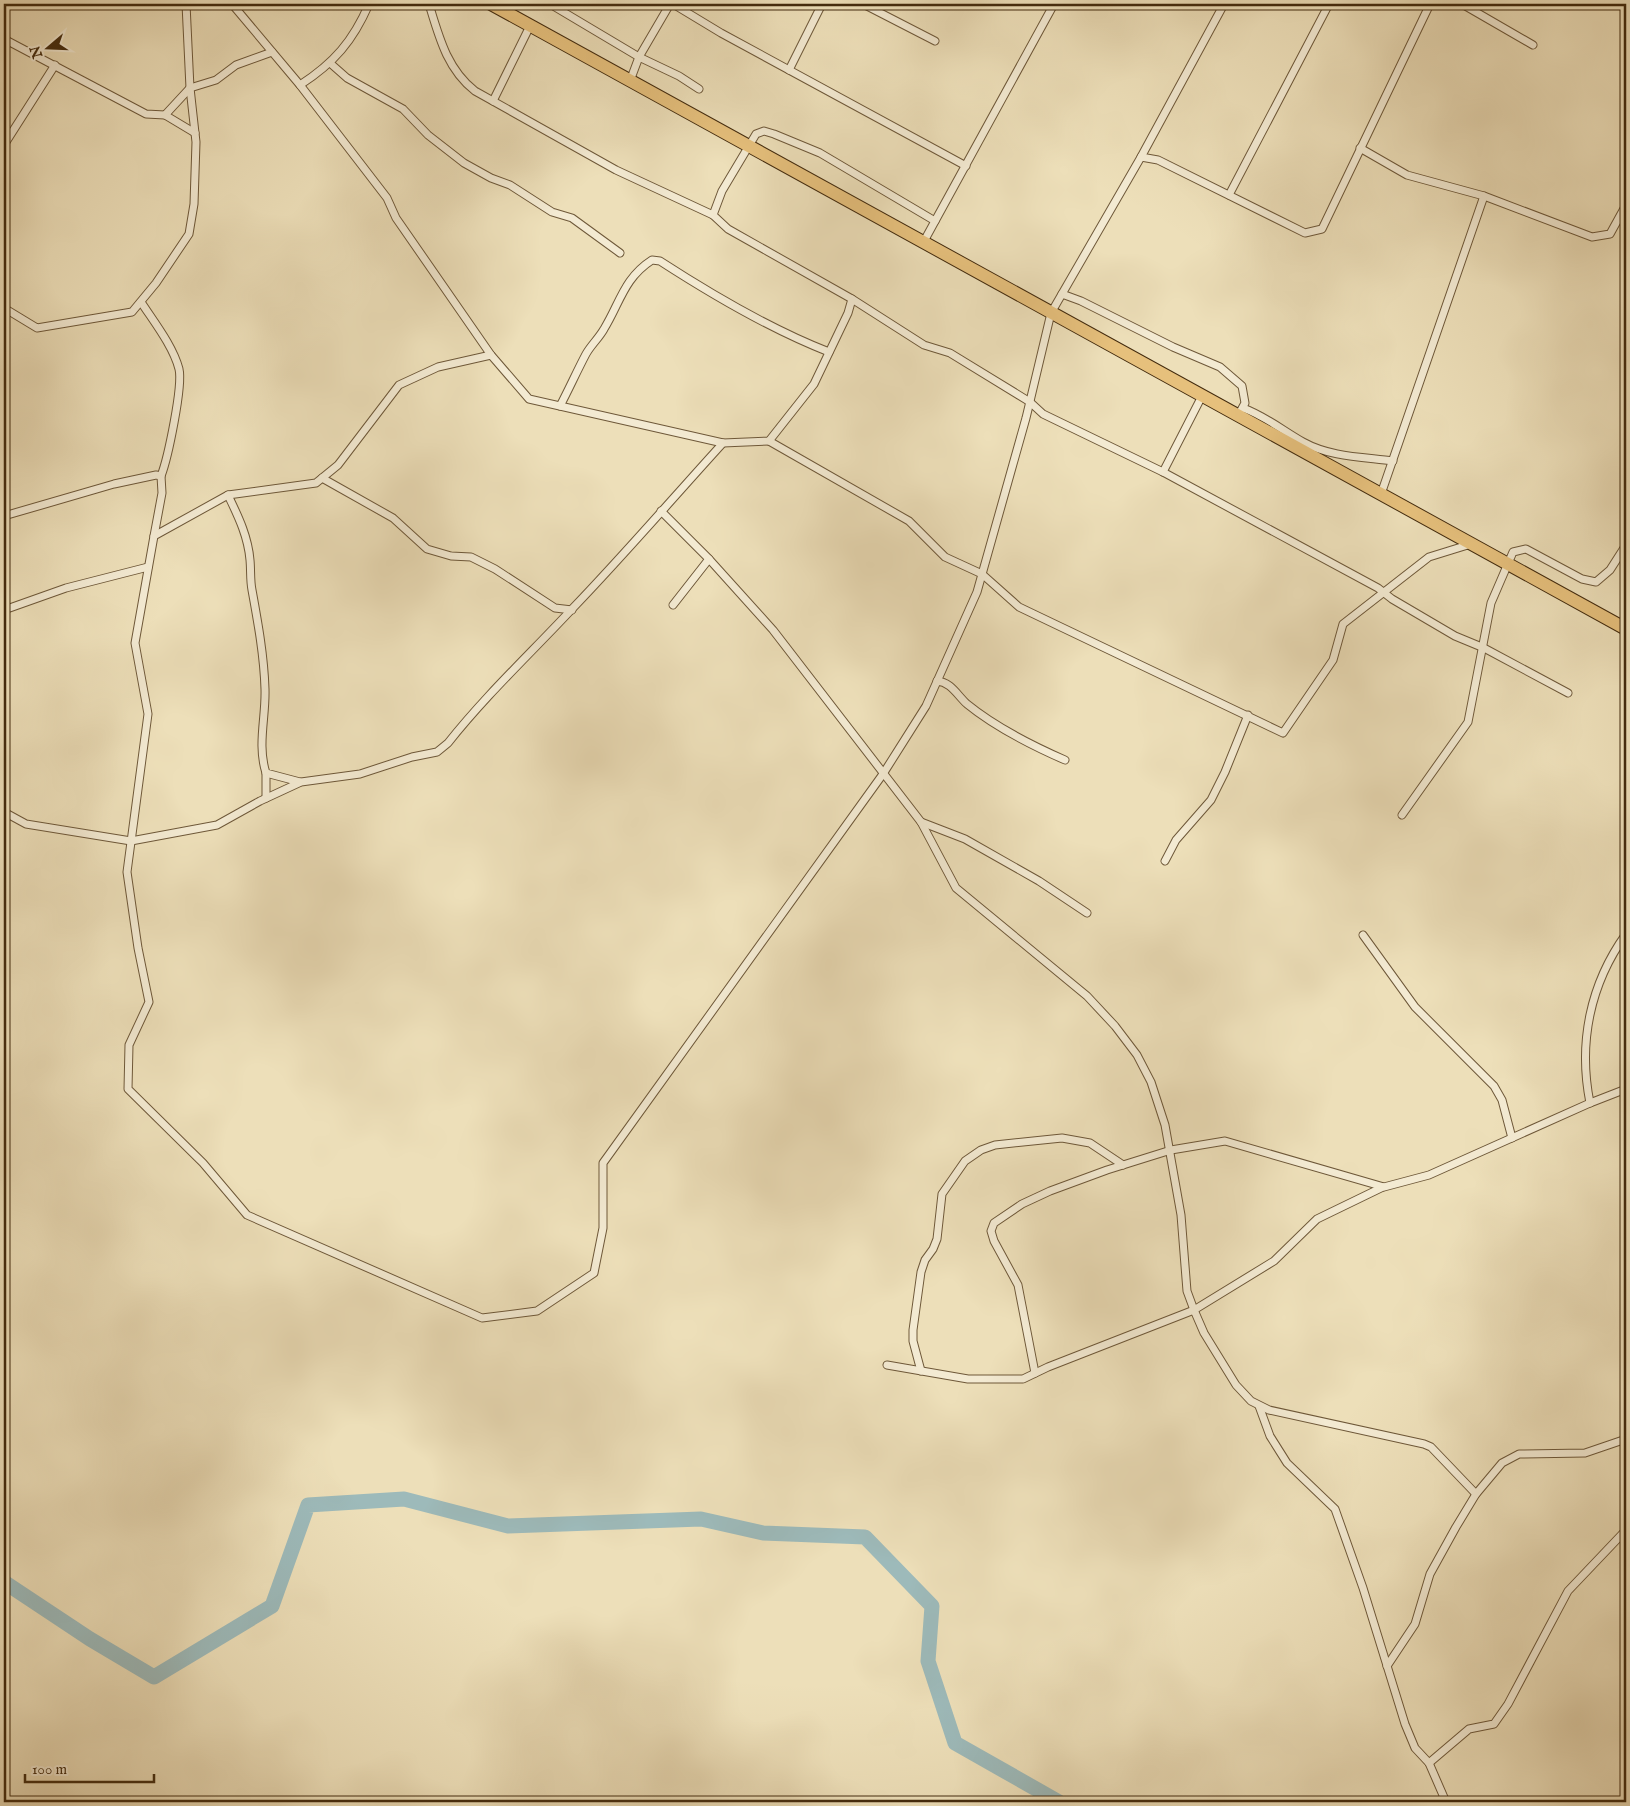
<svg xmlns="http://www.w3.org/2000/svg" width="1630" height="1806" font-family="'IM FELL English',serif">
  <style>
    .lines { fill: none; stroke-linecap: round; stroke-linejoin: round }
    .river { stroke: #9dbaba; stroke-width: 15 }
    .street-casing { stroke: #6e5839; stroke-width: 9 }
    .highway-casing { stroke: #432b0e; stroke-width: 14 }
    .street { stroke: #f3ead2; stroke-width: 7 }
    .highway { stroke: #e6c07c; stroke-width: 12 }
  </style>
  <rect width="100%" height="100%" fill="#eddfb9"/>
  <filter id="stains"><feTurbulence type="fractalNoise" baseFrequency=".004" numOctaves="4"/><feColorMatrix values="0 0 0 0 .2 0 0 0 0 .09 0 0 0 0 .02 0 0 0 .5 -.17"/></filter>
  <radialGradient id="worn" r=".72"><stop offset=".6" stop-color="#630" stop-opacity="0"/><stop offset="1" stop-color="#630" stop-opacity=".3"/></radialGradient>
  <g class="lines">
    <!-- river -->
    <path class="river" d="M4,1582L90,1639L154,1677L272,1606L308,1505L404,1499L508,1526L701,1519L763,1533L865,1537L932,1606L928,1661L955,1743L1059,1802"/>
    <!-- street casing -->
    <g class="street-casing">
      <g id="street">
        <path d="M232,4L300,85L387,198L396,218L491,355L529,399L723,443L769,441L814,384L848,313L852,299L728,229L713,215L722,191L756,134L764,131L774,134L820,153L935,221"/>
        <path d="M429,4C439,37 447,69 475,91L616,170L713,215"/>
        <path d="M550,4L639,57L679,76L699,89"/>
        <path d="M673,4L721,33L966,166"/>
        <path d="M863,4L935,41"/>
        <path d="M1462,4L1533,45"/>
        <path d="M4,39L146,114L165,115L190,88L216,80L236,65L272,52"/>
        <path d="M330,63L347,78L403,109L428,135L464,163L491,178L510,185L552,212L572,218L620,253"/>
        <path d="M789,70L822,4"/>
        <path d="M630,81L639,57L670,4"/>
        <path d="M300,85C334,63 353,41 369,4"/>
        <path d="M493,101L530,26"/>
        <path d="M165,115L195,133"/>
        <path d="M4,145L55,65"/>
        <path d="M1360,148L1407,175L1484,196L1592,237L1610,234L1626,205"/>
        <path d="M1141,157L1158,160L1305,233L1322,229L1430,4"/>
        <path d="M1229,195L1329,4"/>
        <path d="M923,243L1054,4"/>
        <path d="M1062,294L1081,301L1173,347L1220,367L1242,386L1245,403L1238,416"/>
        <path d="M852,299L924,345L950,353L1030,402L1043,414L1163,472L1378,588L1392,599L1455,636L1484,648L1568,693"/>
        <path d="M141,302C154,322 173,346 179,369C183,386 168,458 161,476"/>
        <path d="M4,308L37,328L132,312L156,283L189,234L194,204L196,142L190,88L186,4"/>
        <path d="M491,355L438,367L399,385L338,465L316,483L228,495L154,536L135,643L148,714L127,872L138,948L149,1002L129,1045L128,1089L203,1163L247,1215L482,1318L537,1311L594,1273L603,1228V1163L883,774L926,706L977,592L1026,418L1051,313L1141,157L1224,4"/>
        <path d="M560,406C569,389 577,371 586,354C591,345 599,338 604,329C620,303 624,278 652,260L660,261C714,296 770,329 829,352"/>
        <path d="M1243,408C1265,416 1282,430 1303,442C1330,457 1362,457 1393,461"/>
        <path d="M769,441L909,521L945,557L982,574L1019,607L1283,733L1333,660L1343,624L1429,557L1471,544"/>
        <path d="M1163,472L1202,396"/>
        <path d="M322,478L393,518L427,549L451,556L471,557L495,569L555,608L572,610"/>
        <path d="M1381,494L1484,196"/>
        <path d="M228,495C238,516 248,536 250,560C251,570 250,580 252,590C258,623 264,656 265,689C266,717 257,745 266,773L300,782"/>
        <path d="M661,511L709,559L773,630L921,822L956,888L1087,996L1115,1026L1137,1055L1151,1082L1165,1125L1181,1215L1187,1291L1194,1310L1204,1333L1236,1385L1251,1401L1269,1410L1424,1444L1431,1447L1476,1494"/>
        <path d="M4,516L114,484L156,475L161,476L162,493L154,536"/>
        <path d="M673,605L709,559"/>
        <path d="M4,610L66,588L148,567"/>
        <path d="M937,681C951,682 957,695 967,704C994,726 1033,746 1065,760"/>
        <path d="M266,773V798"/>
        <path d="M4,812L26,824L131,841L217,825L260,801L301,782L360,774L412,757L437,752L448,743C486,695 530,654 572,609C624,555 672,499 723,443"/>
        <path d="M1402,815L1468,722L1491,603L1513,552L1526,549L1582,579L1596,582L1610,570L1626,545"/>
        <path d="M921,822L965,839L1039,881L1087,913"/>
        <path d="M1165,861L1176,840L1211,800L1225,772L1248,715"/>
        <path d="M1363,935L1415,1007L1494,1086L1502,1100L1512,1138"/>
        <path d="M1590,1103C1578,1043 1590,984 1626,934"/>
        <path d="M887,1365L968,1379H1023L1048,1367L1194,1310L1274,1261L1317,1219L1383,1187"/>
        <path d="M921,1371L913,1341V1330L921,1272L925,1260L933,1249L937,1239L942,1194L965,1161L981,1150L995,1145L1062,1138L1090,1143L1123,1165"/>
        <path d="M1035,1373L1018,1285L994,1241L991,1231L994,1223L1022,1204L1050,1191L1107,1170L1171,1150L1225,1141L1384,1187L1429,1175L1590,1103L1626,1089"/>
        <path d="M1259,1406L1270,1436L1287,1463L1335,1509L1363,1588L1405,1724L1415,1748L1429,1763L1446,1802"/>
        <path d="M1387,1666L1415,1624L1430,1574L1456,1527L1476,1494L1502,1463L1519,1454L1585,1453L1626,1439"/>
        <path d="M1429,1763L1469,1729L1494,1724L1508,1704L1568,1591L1626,1530"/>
      </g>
    </g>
    <!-- highway casing -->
    <g class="highway-casing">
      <path id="highway" d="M491,4L1626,629"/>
    </g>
    <!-- street -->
    <use href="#street" class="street"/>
    <!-- highway -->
    <use href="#highway" class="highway"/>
  </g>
  <!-- margin -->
  <rect width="1630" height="1806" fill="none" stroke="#eddfb9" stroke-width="20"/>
  <rect x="5" y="5" width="1620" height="1796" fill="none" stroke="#432b0e" stroke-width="2.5"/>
  <rect x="10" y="10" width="1610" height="1786" fill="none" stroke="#432b0e"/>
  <!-- north arrow -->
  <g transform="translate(48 48) rotate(251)" stroke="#f3ead2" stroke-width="4" paint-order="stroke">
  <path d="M0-4L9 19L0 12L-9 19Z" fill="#432b0e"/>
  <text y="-8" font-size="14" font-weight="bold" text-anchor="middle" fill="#432b0e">N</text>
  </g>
  <!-- scale -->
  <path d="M25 1774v8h129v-8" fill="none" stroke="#432b0e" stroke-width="2.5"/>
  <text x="32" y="1774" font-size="15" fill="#432b0e" stroke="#f3ead2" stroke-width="4" paint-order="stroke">100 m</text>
  <rect width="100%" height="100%" filter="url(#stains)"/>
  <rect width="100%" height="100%" fill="url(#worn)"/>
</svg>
